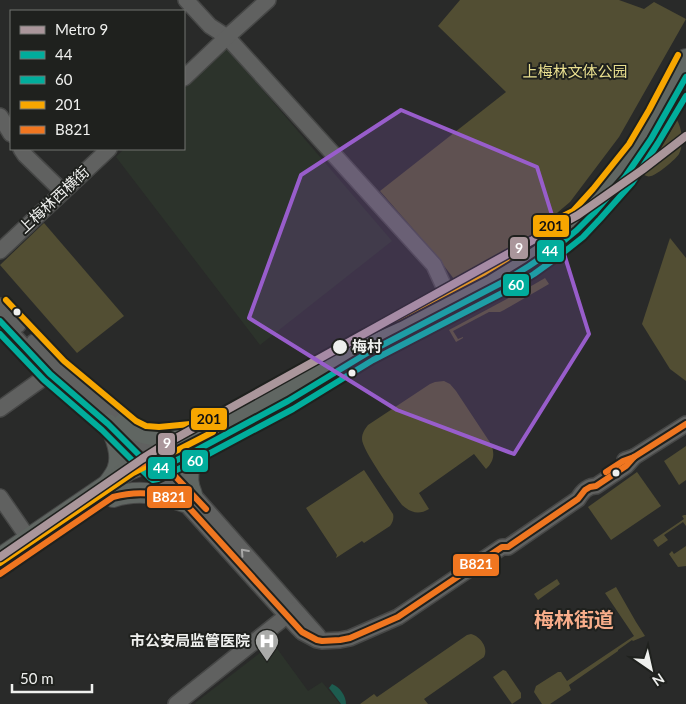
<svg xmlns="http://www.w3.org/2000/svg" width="686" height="704" font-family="Lato,'Noto Sans SC',sans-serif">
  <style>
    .built { fill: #2c332b }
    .green { fill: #524e33 }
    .water { fill: #1d5c4f }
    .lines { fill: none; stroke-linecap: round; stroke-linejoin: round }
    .minor-casing { stroke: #464746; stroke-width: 18 }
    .major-casing { stroke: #464746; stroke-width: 22 }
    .minor { stroke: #606160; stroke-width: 15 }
    .major { stroke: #606662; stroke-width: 20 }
    .bus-1-casing { stroke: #1f211e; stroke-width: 10 }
    .bus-2-casing { stroke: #1f211e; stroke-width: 10 }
    .bus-3-casing { stroke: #1f211e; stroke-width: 10 }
    .bus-4-casing { stroke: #1f211e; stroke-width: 10 }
    .bus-1 { stroke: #01ad9c; stroke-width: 6 }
    .bus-2 { stroke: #01ad9c; stroke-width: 6 }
    .bus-3 { stroke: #f7a600; stroke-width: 6 }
    .bus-4 { stroke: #f07620; stroke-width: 6 }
    .metro-1-casing { stroke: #1f211e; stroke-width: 11 }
    .metro-1 { stroke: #aa969b; stroke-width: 8 }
    .oneway { stroke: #a8a8a7 }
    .marked { fill: #985dcb; fill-opacity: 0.2; stroke: #985dcb; stroke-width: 4; stroke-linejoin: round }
    .bus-dot { fill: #eff0ee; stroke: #1f211e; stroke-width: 2 }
    .labels { text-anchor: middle; stroke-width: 4; stroke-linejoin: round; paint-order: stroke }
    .park-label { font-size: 15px; fill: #e9df8f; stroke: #1f211e }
    .street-label { font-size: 15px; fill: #eff0ee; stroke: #1f211e }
    .stop-label { font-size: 15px; font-weight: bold; fill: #eff0ee; stroke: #1f211e; text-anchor: start }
    .poi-label { font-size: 15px; font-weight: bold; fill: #eff0ee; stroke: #1f211e; text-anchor: end }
    .district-label { font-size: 20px; font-weight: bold; fill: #f8ad8a; stroke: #1f211e }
    .line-badge { stroke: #1f211e; stroke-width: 2 }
    .badge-label { font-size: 14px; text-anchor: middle; font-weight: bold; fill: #fff }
    .pale-badge-label { font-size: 14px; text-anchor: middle; font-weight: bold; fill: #111 }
  </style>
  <rect width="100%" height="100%" fill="#292a29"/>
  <!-- built -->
  <g class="built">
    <path d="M226,47L392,241L260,345L116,157L124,149H184V89Z"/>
    <path d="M273,643L308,691L322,682L340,704H196L195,703Z"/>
  </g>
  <!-- green -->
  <g class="green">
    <path d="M460,0H619L644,9L654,2L686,19L619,137L570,202L532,234L515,245V246H513L488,261L454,279L435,254L380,191L506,92L438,26Z"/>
    <path d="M677,120C682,128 684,145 679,154C676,159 657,175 651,176C648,177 647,176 644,175L660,150Z"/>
    <path d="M44,223L124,316L77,353L0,265Z"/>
    <path d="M670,238L686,258V381L670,369L642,324Z"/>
    <path d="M545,278L549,284L504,310L500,312H489L453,331L458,339L463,337V338L456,342L449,330L533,285Z"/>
    <path d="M444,381L450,384L456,391L491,444C495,454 494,461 486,469L474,454L419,493L429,509C419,515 411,513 402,505C394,494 362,450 362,439C362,433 365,429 368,425L430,384L435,382Z"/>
    <path d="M686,446V480L679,485L664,461Z"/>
    <path d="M364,470L393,514C394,518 393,522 390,526L364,543L362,541L336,558L337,555L306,508Z"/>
    <path d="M637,472L661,506L611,540L588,507Z"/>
    <path d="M684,515H686V526L683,522L664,535L668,540L658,547L653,540L684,519L682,516Z"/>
    <path d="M686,546V566L678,567L669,554L672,551L674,554Z"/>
    <path d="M557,579L560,584L538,600L534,594Z"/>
    <path d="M616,587L636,622L645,636L633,641L632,640L618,650V651L569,685L571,690L550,704H542L534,692L536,686L558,672H561L567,681L634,636L605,593Z"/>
    <path d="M471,634C480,636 489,648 484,657L424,699L428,704H360L374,694L377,697L467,635Z"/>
    <path d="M503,670L506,671L521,693V698L512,704L493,677Z"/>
  </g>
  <!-- water -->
  <path class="water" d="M332,684C340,687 346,696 346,704H341L329,688Z"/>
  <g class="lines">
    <!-- minor casing -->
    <g class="minor-casing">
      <g id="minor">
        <path d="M186,0L210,26L227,37L434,265L450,300"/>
        <path d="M184,78L227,37L268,0"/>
        <path d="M0,116L11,134"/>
        <path d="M21,149L25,155L63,192"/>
        <path d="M0,251L109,149"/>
        <path d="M0,306L18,325"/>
        <path d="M0,321L50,374L108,424L169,485L298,628L302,632L317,640L322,641L340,640L350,638L398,617L502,547H508L578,499C582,492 587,486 596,486L626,466L634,457"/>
        <path d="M34,342L58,367L124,423L180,480L318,636"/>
        <path d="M0,409L56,369"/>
        <path d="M625,460L634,457L686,424"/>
        <path d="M0,497L29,539"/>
        <path d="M176,704L294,610"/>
      </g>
    </g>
    <!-- major casing -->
    <g class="major-casing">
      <g id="major">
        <path d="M124,423C147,441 168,435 195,433"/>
        <path d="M108,484C111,480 115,475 117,470C123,456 116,436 108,424"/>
        <path d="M192,494C183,474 191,457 208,445"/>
        <path d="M113,497C137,489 161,493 184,502"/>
        <path d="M0,558L129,470L146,463L204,432L312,373L368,341L401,326L489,280L516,263L541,246L566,224L578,218L584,212L600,195L620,171L636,149L650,126L686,59"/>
      </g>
    </g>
    <!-- minor -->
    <use href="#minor" class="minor"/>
    <!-- major -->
    <use href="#major" class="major"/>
    <!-- bus-1 casing -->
    <g class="bus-1-casing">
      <path id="bus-1" d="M0,321L50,374L108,424L155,471L197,450L288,401L369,352L503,282L529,266L554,249L577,230L594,213L625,177L651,139L686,77"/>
    </g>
    <!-- bus-2 casing -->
    <g class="bus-2-casing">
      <path id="bus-2" d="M0,334L44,380L102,430L149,477L153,480L158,479L201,458L293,409L373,360L508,290L534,274L559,256L583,237L600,219L632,183L658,143L686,96"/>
    </g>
    <!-- bus-3 casing -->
    <g class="bus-3-casing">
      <g id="bus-3">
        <path d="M6,300L64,361L136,421L146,426L159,427L201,423L364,333L397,318L485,272L511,256L536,239L561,217L573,211L593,189L629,144L649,110L678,55"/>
        <path d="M0,563L133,473L213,432"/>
      </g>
    </g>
    <!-- bus-4 casing -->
    <g class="bus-4-casing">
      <g id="bus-4">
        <path d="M606,472L623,461L634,457L686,424"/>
        <path d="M96,493L129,470L157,457L206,509"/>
        <path d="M0,574L113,497C138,490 160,493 184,502L302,632L317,640L322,641L340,640L350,638L398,617L502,547H508L578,499L585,490L590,487L596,486L626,466L634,457"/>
      </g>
    </g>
    <!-- bus-1 -->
    <use href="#bus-1" class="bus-1"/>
    <!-- bus-2 -->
    <use href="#bus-2" class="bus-2"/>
    <!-- bus-3 -->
    <use href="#bus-3" class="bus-3"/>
    <!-- bus-4 -->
    <use href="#bus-4" class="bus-4"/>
    <!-- metro-1 casing -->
    <g class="metro-1-casing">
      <path id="metro-1" d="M0,557L142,459L169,442L578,215L642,170L686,136"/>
    </g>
    <!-- metro-1 -->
    <use href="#metro-1" class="metro-1"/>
  </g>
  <!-- one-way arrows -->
  <defs><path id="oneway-chevron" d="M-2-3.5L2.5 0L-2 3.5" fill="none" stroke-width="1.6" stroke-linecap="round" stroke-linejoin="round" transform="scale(1.25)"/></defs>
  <use class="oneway" href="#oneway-chevron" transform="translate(244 552) rotate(-132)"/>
  <!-- marked area -->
  <path class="marked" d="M401,110L537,167L589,334L514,454L397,410L249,318L301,175Z"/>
  <!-- icons -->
  <defs>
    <g id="hospital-pin" transform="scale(1.25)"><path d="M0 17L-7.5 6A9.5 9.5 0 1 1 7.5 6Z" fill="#aaaba9" stroke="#1f211e"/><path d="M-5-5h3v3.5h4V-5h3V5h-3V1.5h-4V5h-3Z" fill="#fff"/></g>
  </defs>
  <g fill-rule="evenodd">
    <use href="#hospital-pin" x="267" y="641"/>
  </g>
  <!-- markers -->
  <g class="bus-dot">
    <circle cx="17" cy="312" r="4.5"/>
    <circle cx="340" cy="347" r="8"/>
    <circle cx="352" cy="373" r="4.5"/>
    <circle cx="616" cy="473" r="4.5"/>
  </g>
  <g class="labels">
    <!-- park labels -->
    <g class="park-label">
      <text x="575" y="77">上梅林文体公园</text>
    </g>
    <!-- street labels -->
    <g class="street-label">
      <text transform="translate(54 200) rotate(-43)" y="5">上梅林西横街</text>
    </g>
    <!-- stop labels -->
    <g class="stop-label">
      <text x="352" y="352">梅村</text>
    </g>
    <!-- poi labels -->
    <g class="poi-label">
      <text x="250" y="646">市公安局监管医院</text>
    </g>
    <!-- district labels -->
    <g class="district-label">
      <text x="574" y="627">梅林街道</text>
    </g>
  </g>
  <g class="line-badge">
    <rect x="532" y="214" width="38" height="24" rx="5" fill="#f7a600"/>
    <rect x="509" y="236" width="20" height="24" rx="5" fill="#aa969b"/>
    <rect x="536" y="239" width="29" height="24" rx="5" fill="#01ad9c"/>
    <rect x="502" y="273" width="28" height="24" rx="5" fill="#01ad9c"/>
    <rect x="190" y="407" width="38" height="24" rx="5" fill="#f7a600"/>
    <rect x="157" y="432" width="19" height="24" rx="5" fill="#aa969b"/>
    <rect x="181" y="449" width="28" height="24" rx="5" fill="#01ad9c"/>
    <rect x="147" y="456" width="29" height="24" rx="5" fill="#01ad9c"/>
    <rect x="146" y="485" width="47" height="24" rx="5" fill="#f07620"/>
    <rect x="452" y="553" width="48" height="24" rx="5" fill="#f07620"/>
  </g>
  <g class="badge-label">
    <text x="519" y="253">9</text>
    <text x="550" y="256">44</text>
    <text x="516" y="290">60</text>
    <text x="167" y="448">9</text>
    <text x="195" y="466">60</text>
    <text x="161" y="473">44</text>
    <text x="169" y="502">B821</text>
    <text x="476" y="569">B821</text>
  </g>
  <g class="pale-badge-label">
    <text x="551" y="231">201</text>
    <text x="209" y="424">201</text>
  </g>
  <!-- legend -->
  <rect x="10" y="10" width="175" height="140" fill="#1f211e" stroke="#727471"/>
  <rect x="20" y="26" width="25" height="8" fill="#aa969b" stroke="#727471"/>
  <text x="55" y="35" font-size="15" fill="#eff0ee">Metro 9</text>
  <rect x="20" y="51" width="25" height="8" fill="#01ad9c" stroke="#727471"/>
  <text x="55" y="60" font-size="15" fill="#eff0ee">44</text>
  <rect x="20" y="76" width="25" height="8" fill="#01ad9c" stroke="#727471"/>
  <text x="55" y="85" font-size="15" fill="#eff0ee">60</text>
  <rect x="20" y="101" width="25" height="8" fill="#f7a600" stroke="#727471"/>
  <text x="55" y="110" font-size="15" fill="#eff0ee">201</text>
  <rect x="20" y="126" width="25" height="8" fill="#f07620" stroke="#727471"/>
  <text x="55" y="135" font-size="15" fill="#eff0ee">B821</text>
  <!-- north arrow -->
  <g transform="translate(651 669) rotate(146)" stroke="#1f211e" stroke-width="4" paint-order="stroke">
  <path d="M0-4L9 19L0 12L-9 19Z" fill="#eff0ee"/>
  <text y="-8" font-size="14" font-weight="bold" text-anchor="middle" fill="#eff0ee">N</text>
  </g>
  <!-- scale -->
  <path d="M12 684v8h80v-8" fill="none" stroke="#eff0ee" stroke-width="2.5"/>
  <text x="20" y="684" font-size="15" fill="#eff0ee" stroke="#1f211e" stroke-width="4" paint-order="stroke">50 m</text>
</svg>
